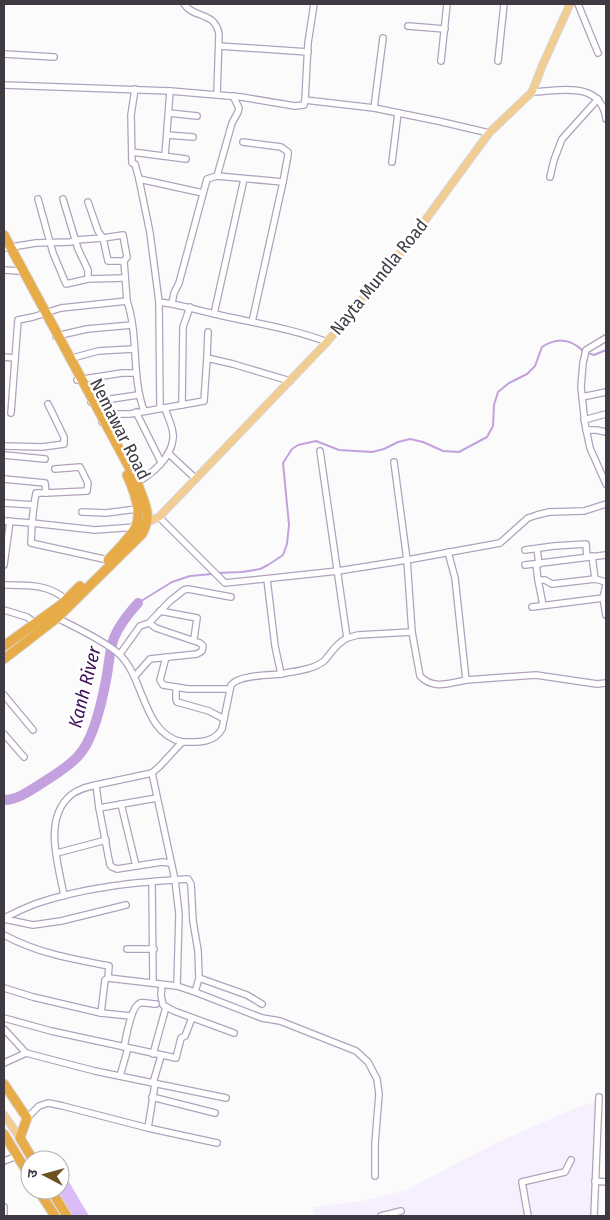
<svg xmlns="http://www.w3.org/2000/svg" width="610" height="1220" font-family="'Fira Sans Condensed','Noto Sans Devanagari',sans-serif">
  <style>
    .built { fill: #f6effd }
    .forest { fill: #dcbbf9 }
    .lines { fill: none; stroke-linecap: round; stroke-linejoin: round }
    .stream { stroke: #c2a1de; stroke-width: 2 }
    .river { stroke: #c2a1de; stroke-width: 10 }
    .minor-casing { stroke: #b0a2bc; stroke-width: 8 }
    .major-casing { stroke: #d9d7da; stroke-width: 9 }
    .highway-casing { stroke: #d9d7da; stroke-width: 11 }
    .minor { stroke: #fff; stroke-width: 5.5 }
    .major { stroke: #f1cd91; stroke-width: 7 }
    .highway { stroke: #e7ab47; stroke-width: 9 }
    .labels { text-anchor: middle; stroke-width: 5; stroke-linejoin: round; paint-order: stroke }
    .street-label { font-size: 18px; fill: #3f3944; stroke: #fff }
    .water-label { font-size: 19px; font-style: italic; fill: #3f135a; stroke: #fff }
  </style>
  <rect width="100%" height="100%" fill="#fbfbfb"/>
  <!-- built -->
  <path class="built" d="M599,1100L594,1216H314L312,1207L363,1201L406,1190L496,1143L581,1106Z"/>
  <!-- forest -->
  <path class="forest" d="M65,1175L89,1216H72L56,1190H60V1179Z"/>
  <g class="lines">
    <!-- stream -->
    <g class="stream">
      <path d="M588,353L594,355L606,350"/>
      <path d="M217,573L242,572L260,569L268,565L283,555L287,544L289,525L283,463L292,449L298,445L316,441L339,450L372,452L384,449L398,442L410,439L423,442L443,451L459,452L487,437L493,426L494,405L498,392L509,383L527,374L535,366L542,347C557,337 570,338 583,351"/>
      <path d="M138,603L172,582L190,576L212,574"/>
    </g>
    <!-- river -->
    <path class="river" d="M4,800C17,800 31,790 42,783C54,775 69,767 79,755C94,739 102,701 106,680C109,666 109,651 114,638C119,625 129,613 138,603"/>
    <!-- minor casing -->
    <g class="minor-casing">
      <g id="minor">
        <path d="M184,4C194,19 215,11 219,34L217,94"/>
        <path d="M314,4L308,43L305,100L374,108L438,121L489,133"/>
        <path d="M578,4L598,53"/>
        <path d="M408,26L445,29"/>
        <path d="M219,46L308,52"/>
        <path d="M4,54L54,57"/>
        <path d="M441,61L447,4"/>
        <path d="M498,61L504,4"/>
        <path d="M4,85L170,91L241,97L295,106L304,105L305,100"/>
        <path d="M135,89L131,115L132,163L135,164L139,179"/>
        <path d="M532,92C560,91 601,80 606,119"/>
        <path d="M374,108L383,38"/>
        <path d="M169,113L197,116"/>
        <path d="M167,135L193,137"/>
        <path d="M243,142L281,147L288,152V155L283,182"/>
        <path d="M132,152L186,159"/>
        <path d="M165,156L170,91"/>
        <path d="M392,162L398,113"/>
        <path d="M217,176L232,123L238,112L239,108L233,96"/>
        <path d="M550,177L554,160L562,139L598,99"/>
        <path d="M203,193L139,179L150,233L159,302C178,304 196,310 215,314C253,323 291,328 327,342"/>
        <path d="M38,199L53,253L66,284L88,279L124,278"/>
        <path d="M63,199L78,249L88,270V279"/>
        <path d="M5,248L36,243L71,242L76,240L103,238L98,231L88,202"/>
        <path d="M124,261L127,257L123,235L103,238L108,261H124L127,301"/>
        <path d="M4,270L19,271"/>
        <path d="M159,302L160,407"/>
        <path d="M172,303L174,293L179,283L207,179L217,176L283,182L252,322"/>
        <path d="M214,314L244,179"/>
        <path d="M208,332L207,358L233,364L290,381"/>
        <path d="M56,336L87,329L132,325"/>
        <path d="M606,338L586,350L583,363L581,387L585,424L590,448L606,484"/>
        <path d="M4,357L14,358"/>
        <path d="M69,359L98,351L133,349"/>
        <path d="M77,380L122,373H135"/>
        <path d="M582,397L606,392"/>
        <path d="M91,402L138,395"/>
        <path d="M182,405L183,327L190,307"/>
        <path d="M136,412L161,462"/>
        <path d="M11,413L18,320L33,317L61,308L127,301C139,336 131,374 144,411"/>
        <path d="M584,420L606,414"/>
        <path d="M102,422L117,414H130L204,401L207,358"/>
        <path d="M586,430H596L606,432"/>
        <path d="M4,446L42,447L64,444V437L48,404"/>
        <path d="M320,451L347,638L358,635L412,632L407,560L394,462"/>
        <path d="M168,453L196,479"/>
        <path d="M4,455L45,459"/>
        <path d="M4,479L45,483L46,493L87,491L88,483L80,467L55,469"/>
        <path d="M136,483C152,474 171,458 173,439C175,430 167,416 165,408"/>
        <path d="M4,503L34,505L32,523L95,530L136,527"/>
        <path d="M34,505L36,493H46"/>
        <path d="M82,512L106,513L137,509"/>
        <path d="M159,517L225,583L338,571L407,560L500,543L528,518L537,515L549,512L584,511L606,504"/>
        <path d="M4,521L32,523L31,543L108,560"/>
        <path d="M537,549L539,564"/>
        <path d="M525,550L554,546L586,544L587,557"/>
        <path d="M448,552L455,578L466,680L536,675L597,684L606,683"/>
        <path d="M592,556L595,579"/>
        <path d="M536,564L538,580"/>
        <path d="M4,565L10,521"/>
        <path d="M525,565L606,555"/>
        <path d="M4,585C26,585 50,584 66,600"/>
        <path d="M603,598L606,615"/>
        <path d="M543,605L538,580H545L552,584L595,579L606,582"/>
        <path d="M532,607L603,598L606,584"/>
        <path d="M4,610L27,617L35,623"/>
        <path d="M160,611L197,618L194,639"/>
        <path d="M55,617C73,626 105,641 119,654C145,678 142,733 182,742"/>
        <path d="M412,632L420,676C433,690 450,683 466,680"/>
        <path d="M120,654L140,626L149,623L170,601L184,590L188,589L231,597"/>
        <path d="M166,657L160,680L163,685L188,689H230"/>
        <path d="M281,674C294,671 313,670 324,661C333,652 333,646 347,638"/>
        <path d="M135,676L150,659L197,654L202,651L203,646L200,643L156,628L149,623"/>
        <path d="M176,687V699L177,702L209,711L224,719"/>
        <path d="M4,695L33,730"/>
        <path d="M4,734L24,757"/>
        <path d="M152,773L175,880L179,914L177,986"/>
        <path d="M157,798L99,808L110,865L112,867L117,869L162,862L170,863"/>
        <path d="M121,804L136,866"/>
        <path d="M99,808L96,785L152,773L160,766L182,742C197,742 213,744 222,729L231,685C239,675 269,675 281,674L275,646L267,579"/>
        <path d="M57,853L106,840"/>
        <path d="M152,882L153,983"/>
        <path d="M64,896C59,866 42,819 71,795C78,789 87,787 96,785"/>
        <path d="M4,918C14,913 25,908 35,904C84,887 137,882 188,879L191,884L193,921L198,951L199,978L195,992"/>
        <path d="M4,919L33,925L61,921L126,905"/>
        <path d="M4,935C37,953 72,959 109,966L108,978"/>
        <path d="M127,949H154"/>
        <path d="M199,978L247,995L262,1004"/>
        <path d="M162,985L161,995L163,1005L174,1011L234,1033"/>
        <path d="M4,988L33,997L101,1013L105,980L108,978L177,986L195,992L262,1018L280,1021L356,1051L368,1062L377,1079L379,1094L375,1144V1176"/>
        <path d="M101,1013L131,1016"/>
        <path d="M4,1018L51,1031L176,1058L181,1038L185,1036L192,1018"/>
        <path d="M4,1029L26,1053"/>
        <path d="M124,1047C126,1038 131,1006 140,1003C144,1002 152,1004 156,1004"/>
        <path d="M153,1054L166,1007"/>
        <path d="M4,1063L26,1053L95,1071L226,1098"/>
        <path d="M120,1076L128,1048"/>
        <path d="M153,1083L161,1056"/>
        <path d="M155,1084L148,1128L217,1143"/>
        <path d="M152,1097L215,1113"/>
        <path d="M27,1118L39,1106L48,1103L63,1106L148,1128"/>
        <path d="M4,1161L17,1156"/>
        <path d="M595,1181L606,1182"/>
        <path d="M4,1207V1213"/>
        <path d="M381,1216L401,1211"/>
        <path d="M528,1216L522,1182L565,1172L571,1160"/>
        <path d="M594,1216L599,1097"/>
      </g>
    </g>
    <!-- major casing -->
    <g class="major-casing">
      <g id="major">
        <path d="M136,527L159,517L327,342L410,241L489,133L532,92L543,64L570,4"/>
        <path d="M4,1115L20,1138"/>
      </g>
    </g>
    <!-- highway casing -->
    <g class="highway-casing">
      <g id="highway">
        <path d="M4,235L137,482C144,502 153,515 142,534L57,618L4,659"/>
        <path d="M108,560C116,551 131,537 136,526C142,511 133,488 127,475"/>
        <path d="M4,646L62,604L80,586"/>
        <path d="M4,1084L27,1118L20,1138L33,1160"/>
        <path d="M4,1134L30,1177"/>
        <path d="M38,1190L55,1216"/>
        <path d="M51,1190L67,1216"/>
      </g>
    </g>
    <!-- minor -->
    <use href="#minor" class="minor"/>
    <!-- major -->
    <use href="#major" class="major"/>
    <!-- highway -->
    <use href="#highway" class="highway"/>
  </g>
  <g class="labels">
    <!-- street labels -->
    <g class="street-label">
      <text transform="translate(379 277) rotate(-51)" y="6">Nayta Mundla Road</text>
      <text transform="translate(120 429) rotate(63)" y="6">Nemawar Road</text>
    </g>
    <!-- water labels -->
    <g class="water-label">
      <text transform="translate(84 687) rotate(-76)" y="7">Kanh River</text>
    </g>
  </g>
  <!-- border -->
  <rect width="610" height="1220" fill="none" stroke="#3f3944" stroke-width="10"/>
  <!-- north arrow -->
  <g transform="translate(45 1175) rotate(276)"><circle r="24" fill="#ffffff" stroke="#b2b0b4"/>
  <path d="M0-4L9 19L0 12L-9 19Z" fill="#6d5123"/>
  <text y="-8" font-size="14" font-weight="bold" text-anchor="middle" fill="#3f3944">उ</text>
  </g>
</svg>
